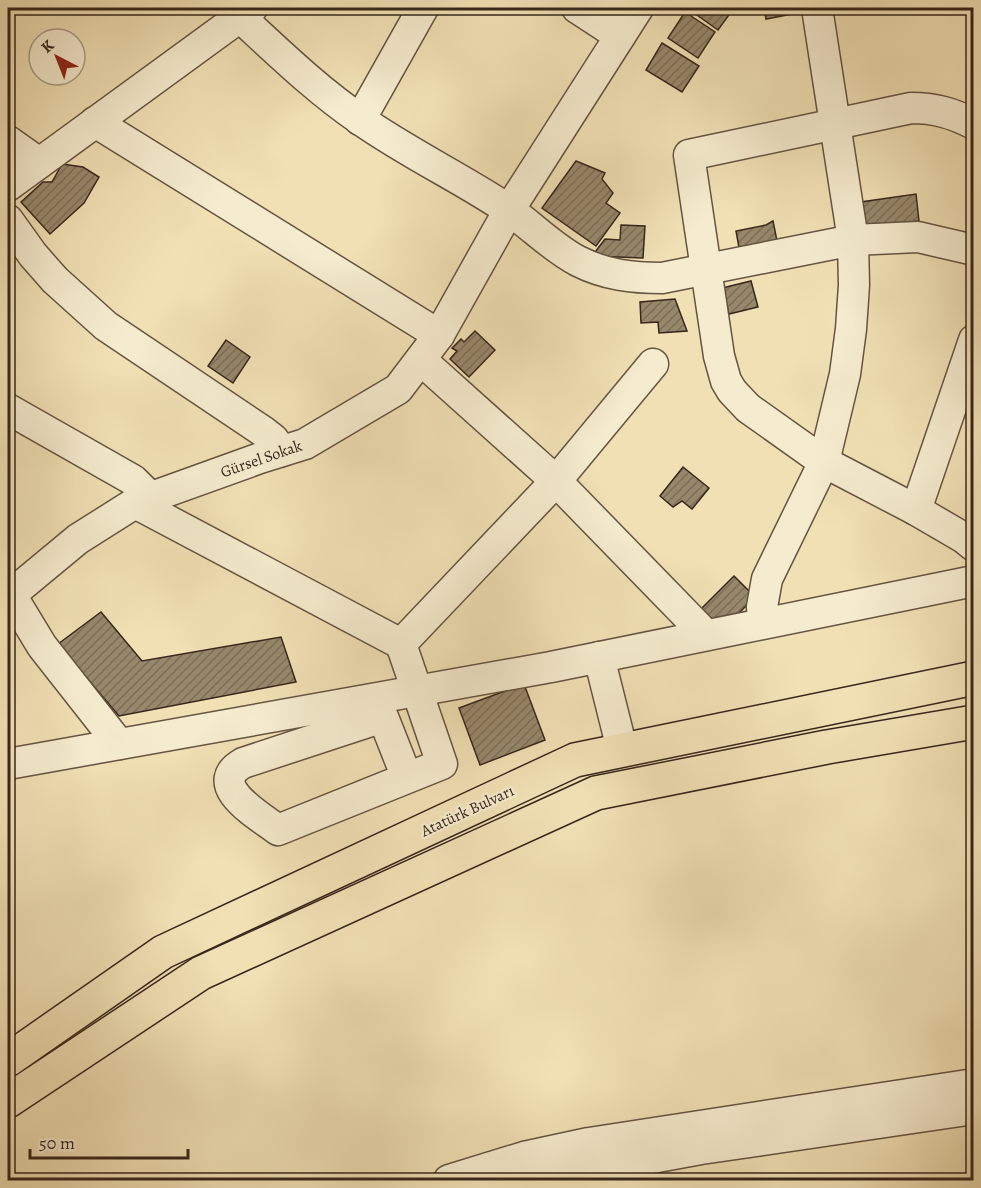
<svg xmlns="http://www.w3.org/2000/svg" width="981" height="1188" font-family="Alegreya,serif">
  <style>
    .building { fill: url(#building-hatch); stroke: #37261b; stroke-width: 1.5 }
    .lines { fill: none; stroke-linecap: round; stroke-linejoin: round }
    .minor-casing { stroke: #655441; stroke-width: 33 }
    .major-casing { stroke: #37261b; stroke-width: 36 }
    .minor { stroke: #f5ebce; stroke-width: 30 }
    .major { stroke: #f0e0b4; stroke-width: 33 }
    .labels { text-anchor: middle; stroke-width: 4.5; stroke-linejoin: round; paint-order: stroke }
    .street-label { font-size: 16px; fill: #37261b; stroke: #f5ebce }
  </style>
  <defs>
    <pattern id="building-hatch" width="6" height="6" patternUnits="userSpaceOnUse" patternTransform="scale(1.5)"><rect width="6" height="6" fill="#97876b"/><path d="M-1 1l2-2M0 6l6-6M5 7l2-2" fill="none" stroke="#7c6e57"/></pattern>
  </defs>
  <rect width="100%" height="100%" fill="#f0e0b4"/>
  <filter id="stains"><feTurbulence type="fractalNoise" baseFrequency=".00333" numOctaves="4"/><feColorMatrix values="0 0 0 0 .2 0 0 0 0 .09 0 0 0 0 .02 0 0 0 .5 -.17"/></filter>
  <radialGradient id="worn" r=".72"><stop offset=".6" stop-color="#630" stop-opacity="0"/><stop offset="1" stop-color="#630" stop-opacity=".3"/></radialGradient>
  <!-- building -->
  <g class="building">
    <path d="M691,8H724L731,12L718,30L690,10Z"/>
    <path d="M764,8H802L803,12L766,19Z"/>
    <path d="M685,12L715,32L698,58L668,38Z"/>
    <path d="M662,43L699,66L682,92L646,70Z"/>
    <path d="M576,161L605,173L602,179L613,193L606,203L620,213L596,246L542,208Z"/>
    <path d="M62,164L83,167L99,177L84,203L50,234L21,202L43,182H52Z"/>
    <path d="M916,194L919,221L864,229L861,202Z"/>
    <path d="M773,221L778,246L740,253L736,231L766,225Z"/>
    <path d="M621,225L645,226L643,258L592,256L605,239L620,240Z"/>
    <path d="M751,281L758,307L729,314L722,288Z"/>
    <path d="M675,299L687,331L659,333L658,322L641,323L640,302Z"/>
    <path d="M475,331L495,350L469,377L450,359L457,351L452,348L461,339L464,342Z"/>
    <path d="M226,340L250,357L233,383L208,366Z"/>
    <path d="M683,467L709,488L692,509L682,501L673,507L660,496Z"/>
    <path d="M734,576L755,597L722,630L701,609Z"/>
    <path d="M101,612L142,661L281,637L296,682L119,716L58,644Z"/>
    <path d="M524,684L545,740L480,765L459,708Z"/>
  </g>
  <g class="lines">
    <!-- minor casing -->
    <g class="minor-casing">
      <g id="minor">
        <path d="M233,8L240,17C278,52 317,90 361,120C408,153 461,178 509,210C532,226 553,248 578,261C605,275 633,278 662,278L853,240L918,237L974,250"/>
        <path d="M577,8L620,36"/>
        <path d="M360,120L423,8"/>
        <path d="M95,122L439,335"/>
        <path d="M974,124C952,113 935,108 911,108L689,155L719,356L726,381L732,391L748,408L824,462L916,510L964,538L974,546"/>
        <path d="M8,141L39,163"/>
        <path d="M8,186L252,8"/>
        <path d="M8,220L33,255L55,280L106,326L264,432L273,439L282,451"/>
        <path d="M421,360L556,481L706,635"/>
        <path d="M8,409L133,480L150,497"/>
        <path d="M135,503L401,644L556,481L653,364"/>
        <path d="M916,510L974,340"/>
        <path d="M8,590L42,646L119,744"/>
        <path d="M8,597L78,539L135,503L260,458L305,444L398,389L439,335L509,210L638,8"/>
        <path d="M763,623L762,607L767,579L824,462L845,374L851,329L854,285L853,240L817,8"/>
        <path d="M401,644L442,764L278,830C260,816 204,785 243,763L383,717L407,778"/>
        <path d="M599,657L622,749"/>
        <path d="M8,764L551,667L974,581"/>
        <path d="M449,1180L524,1157L589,1143L974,1084"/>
        <path d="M532,1180L701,1149L974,1109"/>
      </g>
    </g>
    <!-- major casing -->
    <g class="major-casing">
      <g id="major">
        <path d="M8,1060L163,952L575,760L974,678"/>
        <path d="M8,1101L201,973L596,793L827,747L974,722"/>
      </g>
    </g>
    <!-- minor -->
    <use href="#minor" class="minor"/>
    <!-- major -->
    <use href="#major" class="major"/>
  </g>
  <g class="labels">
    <!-- street labels -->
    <g class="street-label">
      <text transform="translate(261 458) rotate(-19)" y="6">Gürsel Sokak</text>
      <text transform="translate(467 810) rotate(-25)" y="6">Atatürk Bulvarı</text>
    </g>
  </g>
  <!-- margin -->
  <rect width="981" height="1188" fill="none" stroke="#f0e0b4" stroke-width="30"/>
  <rect x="9" y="9" width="963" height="1170" fill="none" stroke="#37261b" stroke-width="3"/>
  <rect x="15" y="15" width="951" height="1158" fill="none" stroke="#37261b" stroke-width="1.5"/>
  <!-- north arrow -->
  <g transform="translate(57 57) rotate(318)"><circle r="28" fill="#f5ebce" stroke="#a99c86" stroke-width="1.5"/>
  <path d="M0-4.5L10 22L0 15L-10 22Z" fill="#8f2418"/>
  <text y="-9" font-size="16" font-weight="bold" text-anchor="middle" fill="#37261b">K</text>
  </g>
  <!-- scale -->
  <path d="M30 1149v9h158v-9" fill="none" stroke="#37261b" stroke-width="3"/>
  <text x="39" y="1149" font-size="18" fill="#37261b" stroke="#f5ebce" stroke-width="4.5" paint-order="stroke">50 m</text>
  <rect width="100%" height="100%" filter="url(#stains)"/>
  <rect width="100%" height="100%" fill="url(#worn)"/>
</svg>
